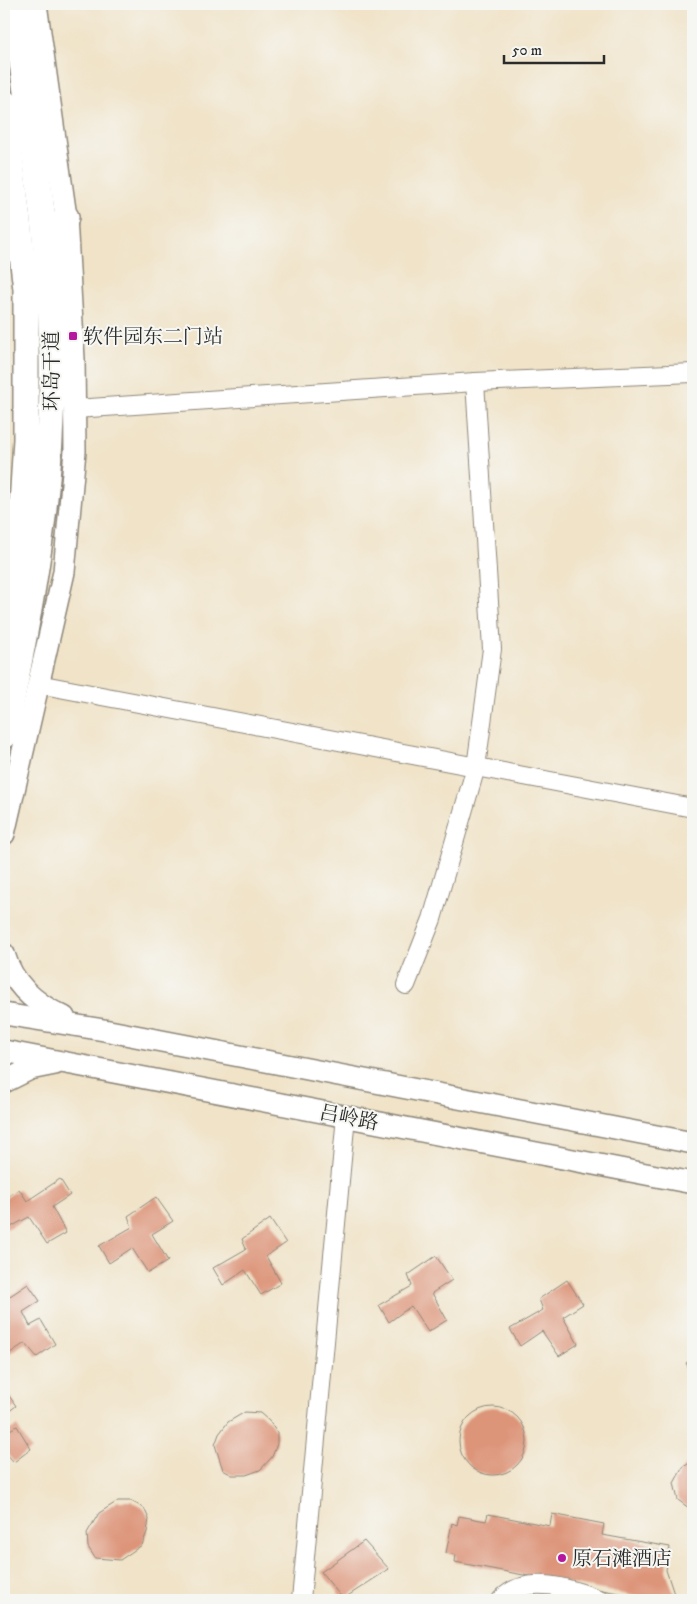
<svg xmlns="http://www.w3.org/2000/svg" width="697" height="1604" font-family="'IM FELL DW Pica','Noto Serif SC',serif">
  <style>
    .building { fill: #dd957a }
    .lines { fill: none; stroke-linecap: round; stroke-linejoin: round }
    .minor-casing { stroke: #8e877a; stroke-width: 20 }
    .major-casing { stroke: #8e877a; stroke-width: 24 }
    .highway-casing { stroke: #8e877a; stroke-width: 28 }
    .minor { stroke: #fff; stroke-width: 18 }
    .major { stroke: #fff; stroke-width: 21 }
    .highway { stroke: #fff; stroke-width: 25 }
    .poi-dot { fill: #b5179e; stroke: #f6f6f2; stroke-width: 2 }
    .labels { text-anchor: middle; stroke-width: 4; stroke-linejoin: round; paint-order: stroke }
    .poi-label { font-size: 20px; fill: #2b2b2b; stroke: #f6f6f2; text-anchor: start }
    .street-label { font-size: 20px; fill: #2b2b2b; stroke: #f6f6f2 }
  </style>
  <rect width="100%" height="100%" fill="#f6f6f2"/>
  <filter id="ink" filterUnits="userSpaceOnUse"><feTurbulence type="fractalNoise" baseFrequency=".02" numOctaves="2"/><feDisplacementMap in="SourceGraphic" scale="10" xChannelSelector="R" yChannelSelector="G"/><feConvolveMatrix kernelMatrix="1 2 1 2 8 2 1 2 1" color-interpolation-filters="sRGB"/></filter>
  <filter id="wash" filterUnits="userSpaceOnUse"><feTurbulence type="fractalNoise" baseFrequency=".0096" numOctaves="4" result="noise"/><feDisplacementMap in="SourceGraphic" scale="20" xChannelSelector="R" yChannelSelector="G"/><feGaussianBlur stdDeviation="1.12" result="paint"/><feColorMatrix in="noise" values="0 0 0 0 0 0 0 0 0 0 0 0 0 0 0 0 0 1.4 0 .05"/><feComposite in="paint" operator="in"/></filter>
  <g filter="url(#wash)">
    <rect width="100%" height="100%" fill="#f0e3c8"/>
    <g id="blocks">
      <!-- building -->
      <g class="building">
        <path d="M60,1179L70,1195L52,1207L66,1233L47,1244L29,1217L7,1229L4,1223V1199L19,1189L27,1201Z"/>
        <path d="M156,1197L173,1221L152,1234L168,1261L148,1273L132,1248L109,1263L99,1246L132,1227L128,1216Z"/>
        <path d="M270,1219L286,1243L266,1256L281,1283L261,1295L245,1270L223,1285L213,1268L246,1249L242,1239Z"/>
        <path d="M436,1256L452,1280L432,1293L447,1320L428,1332L411,1306L389,1322L379,1305L412,1286L408,1275Z"/>
        <path d="M567,1280L583,1304L563,1317L578,1344L559,1356L542,1331L520,1346L510,1329L543,1310L539,1299Z"/>
        <path d="M28,1284L40,1301L23,1312L30,1326L41,1320L55,1344L37,1357L25,1343L4,1357V1327L7,1325L4,1319V1300Z"/>
        <path d="M693,1358V1376L686,1363Z"/>
        <path d="M4,1388L16,1406L4,1415Z"/>
        <circle cx="493" cy="1441" r="34"/>
        <path d="M245,1412L260,1413L270,1422L277,1433V1444L272,1457L260,1470L246,1475H232L223,1470L215,1445L219,1434L228,1422Z"/>
        <path d="M17,1426L31,1449L14,1462L4,1451V1427L6,1432Z"/>
        <path d="M693,1461V1511L678,1500L674,1483L683,1467Z"/>
        <path d="M118,1501H131L144,1508L149,1519L147,1532L142,1545L120,1560L95,1558L88,1547L87,1533L99,1513Z"/>
        <path d="M488,1514L550,1526L552,1514L604,1524L602,1535L670,1547L666,1570L676,1600H655L455,1562L456,1555L446,1553L452,1523L457,1525L459,1516L486,1521Z"/>
        <path d="M364,1541L389,1569L343,1599L321,1572Z"/>
      </g>
    </g>
  </g>
  <g filter="url(#ink)">
    <use href="#blocks" fill-opacity="0" stroke="#8e877a" stroke-width="1"/>
    <g class="lines">
      <!-- minor casing -->
      <g class="minor-casing">
        <g id="minor">
          <path d="M75,409L475,382L693,373"/>
          <path d="M38,684L693,808"/>
          <path d="M406,985L432,919L476,767L492,649L475,382"/>
          <path d="M301,1600L346,1116"/>
          <path d="M501,1600C525,1572 573,1589 601,1600"/>
        </g>
      </g>
      <!-- major casing -->
      <g class="major-casing">
        <g id="major">
          <path d="M4,834L64,572L75,451L74,359L66,217L36,4"/>
          <path d="M4,954C13,985 35,1004 64,1017"/>
          <path d="M4,1014L104,1030L693,1143"/>
          <path d="M4,1051L693,1183"/>
          <path d="M4,1082L30,1069L55,1064"/>
        </g>
      </g>
      <!-- highway casing -->
      <g class="highway-casing">
        <g id="highway">
          <path d="M4,102L26,289V439L20,539L4,644"/>
          <path d="M52,270L66,217"/>
          <path d="M4,736C31,611 54,486 52,358C51,239 29,121 14,4"/>
        </g>
      </g>
      <!-- minor -->
      <use href="#minor" class="minor"/>
      <!-- major -->
      <use href="#major" class="major"/>
      <!-- highway -->
      <use href="#highway" class="highway"/>
    </g>
  </g>
  <!-- markers -->
  <g class="poi-dot">
    <rect x="68" y="331" width="10" height="10" rx="2.5"/>
    <circle cx="562" cy="1558" r="5"/>
  </g>
  <g class="labels">
    <!-- poi labels -->
    <g class="poi-label">
      <text x="83" y="343">软件园东二门站</text>
      <text x="572" y="1565">原石滩酒店</text>
    </g>
    <!-- street labels -->
    <g class="street-label">
      <text transform="translate(51 371) rotate(-90)" y="7">环岛干道</text>
      <text transform="translate(349 1117) rotate(11)" y="7">吕岭路</text>
    </g>
  </g>
  <!-- margin -->
  <rect width="697" height="1604" fill="none" stroke="#f6f6f2" stroke-width="20"/>
  <!-- scale -->
  <path d="M504 55v8h100v-8" fill="none" stroke="#2b2b2b" stroke-width="2.5"/>
  <text x="512" y="55" font-size="15" fill="#2b2b2b" stroke="#f6f6f2" stroke-width="4" paint-order="stroke">50 m</text>
</svg>
